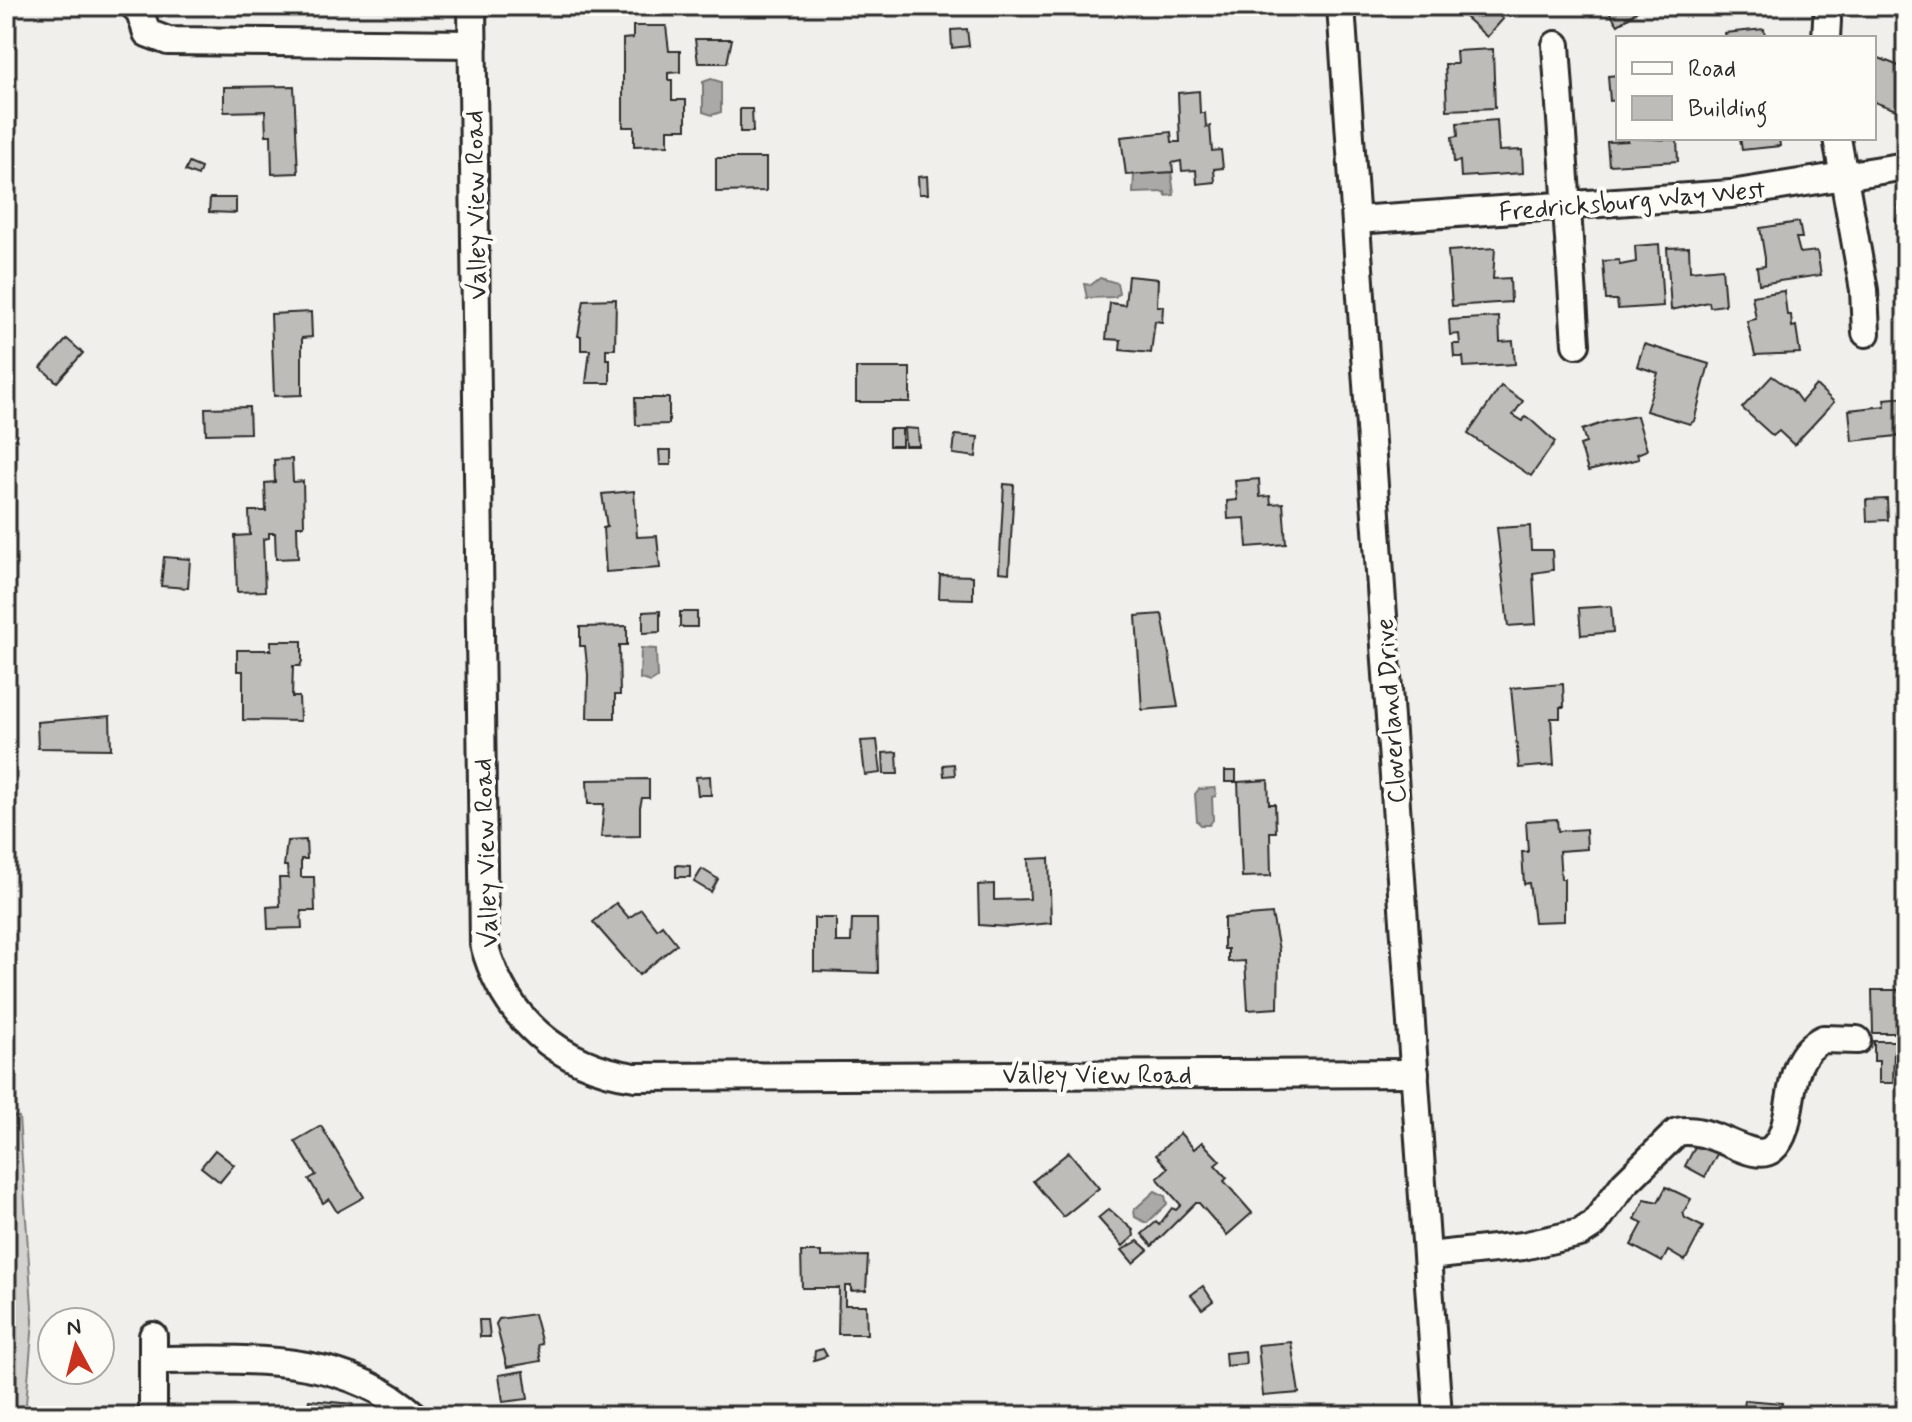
<svg xmlns="http://www.w3.org/2000/svg" width="1912" height="1422" font-family="Mynerve,sans-serif">
  <style>
    .green { fill: #d3d2cf; stroke: #7f7e7d; stroke-width: 2 }
    .water { fill: #aaa9a7; stroke: #777775; stroke-width: 2 }
    .building { fill: #bdbcb8; stroke: #2b2b2b; stroke-width: 2 }
    .lines { fill: none; stroke-linecap: round; stroke-linejoin: round }
    .minor-casing { stroke: #2b2b2b; stroke-width: 32 }
    .minor { stroke: #fdfcf7; stroke-width: 26 }
    .labels { text-anchor: middle; stroke-width: 8; stroke-linejoin: round; paint-order: stroke }
    .street-label { font-size: 26px; fill: #2b2b2b; stroke: #fdfcf7 }
  </style>
  <rect width="100%" height="100%" fill="#f0efeb"/>
  <filter id="ink" filterUnits="userSpaceOnUse"><feTurbulence type="fractalNoise" baseFrequency=".0125" numOctaves="2"/><feDisplacementMap in="SourceGraphic" scale="16" xChannelSelector="R" yChannelSelector="G"/><feConvolveMatrix kernelMatrix="1 2 1 2 8 2 1 2 1" color-interpolation-filters="sRGB"/></filter>
  <g filter="url(#ink)">
    <!-- green -->
    <path class="green" d="M6,1116L19,1117L33,1321L25,1416H6Z"/>
    <!-- water -->
    <g class="water">
      <path d="M711,79L721,82V112L712,115L703,112V82Z"/>
      <path d="M1171,171L1174,195L1166,196L1165,192L1133,193L1134,174Z"/>
      <path d="M1100,278L1117,283L1119,293L1115,297L1087,298L1084,284L1091,285Z"/>
      <path d="M641,648L656,649L657,678L651,682L640,679Z"/>
      <path d="M1215,788L1216,796L1212,797L1213,820L1209,825H1201L1197,821L1195,794L1199,789Z"/>
      <path d="M1155,1191L1165,1196L1167,1204L1147,1223L1135,1217L1134,1210Z"/>
    </g>
    <!-- building -->
    <g class="building">
      <path d="M1453,6H1489L1503,19L1487,37Z"/>
      <path d="M1605,6H1644L1618,25Z"/>
      <path d="M633,26H666L669,51H680V72L668,73V80H672V100H686V129H668V145L634,146V127H623V39L633,38Z"/>
      <path d="M967,29L969,46L952,48L951,30Z"/>
      <path d="M1764,29L1765,38H1726L1725,33Z"/>
      <path d="M695,39H732L727,63H698Z"/>
      <path d="M1493,49L1495,108L1447,110L1445,64H1457L1456,51Z"/>
      <path d="M1874,56L1904,68L1906,66V110L1900,108L1899,111L1874,102Z"/>
      <path d="M1618,75V100L1610,101L1608,76Z"/>
      <path d="M294,86L298,173L272,174L271,135H266L265,111L224,112V87Z"/>
      <path d="M1199,91L1200,113H1205L1206,127L1210,126L1212,151L1221,150L1223,168L1214,169L1215,182L1197,184L1196,170L1182,171L1181,161L1172,163L1173,172L1126,175L1121,137L1171,132L1172,142H1180L1178,93Z"/>
      <path d="M740,109H752L753,132H740Z"/>
      <path d="M1497,120L1499,151L1522,150L1523,173L1461,177L1460,161L1454,162L1452,137L1458,136L1457,123Z"/>
      <path d="M1628,138L1677,140L1678,161L1609,165L1607,142L1628,141Z"/>
      <path d="M1740,138H1779L1780,146L1742,150Z"/>
      <path d="M716,158H766V191L716,192Z"/>
      <path d="M189,163L201,168L198,176L185,171Z"/>
      <path d="M927,176L928,194H919L918,177Z"/>
      <path d="M210,198H236V213L209,212Z"/>
      <path d="M1906,204V259H1905L1896,219L1900,217L1897,206Z"/>
      <path d="M1799,222L1802,238H1796L1800,253L1817,251L1821,275L1759,284L1757,267L1765,266V258L1760,228Z"/>
      <path d="M1659,244L1663,306L1618,309L1617,300H1606L1603,261L1619,260L1620,265L1636,262L1635,246Z"/>
      <path d="M1689,247L1690,271L1722,268L1725,305L1710,307L1709,302L1671,310L1667,248Z"/>
      <path d="M1495,248L1493,279L1510,278L1511,302L1452,306L1448,251Z"/>
      <path d="M1128,276L1158,279L1157,306H1163L1162,322L1155,321L1151,353L1120,350L1121,340L1106,339L1110,303L1125,305Z"/>
      <path d="M1784,291L1787,315H1791L1792,327L1796,326L1800,353L1755,355L1747,321L1756,319L1752,296Z"/>
      <path d="M616,299L615,349H606V359H610V383H586L590,350H581V336H578L584,300Z"/>
      <path d="M311,312L312,337L302,338V395L274,396L271,314Z"/>
      <path d="M1499,317L1500,342L1513,341L1515,364L1464,367L1463,357H1454L1453,344H1460L1459,334L1450,335L1449,320Z"/>
      <path d="M67,339L83,353L57,382L41,368Z"/>
      <path d="M1644,344L1709,364L1694,421L1690,424L1646,411L1658,373L1637,366Z"/>
      <rect x="856" y="368" width="54" height="34"/>
      <path d="M1772,376L1793,391L1801,402L1816,385L1834,402L1794,445L1779,431L1773,436L1742,408Z"/>
      <path d="M1501,386L1523,401L1513,415L1523,421L1525,417L1531,420L1555,442L1531,476L1468,434Z"/>
      <path d="M1906,397V435L1852,441L1849,410L1885,406L1884,399Z"/>
      <path d="M635,398H669V424L636,425Z"/>
      <path d="M249,407L250,433L206,434L205,408Z"/>
      <path d="M1637,416L1647,450L1637,454L1639,459L1588,471L1580,445L1586,443L1582,430L1608,421Z"/>
      <path d="M904,428L918,429L919,446H905Z"/>
      <rect x="889" y="429" width="13" height="17"/>
      <path d="M955,435L978,437L976,457L953,454Z"/>
      <path d="M659,450H671V465H660Z"/>
      <path d="M292,459L293,482L303,481L304,526H297L298,558L276,559L275,533H269V538L263,539L265,591L237,592L235,536L250,535L249,511H266L265,483L275,482L274,460Z"/>
      <path d="M1259,479L1260,497L1270,496L1271,504L1283,503L1286,544L1247,547L1245,518L1228,519L1227,501L1237,500L1235,481Z"/>
      <path d="M1004,484L1014,485L1009,573L999,572Z"/>
      <path d="M634,491L637,537L657,536L660,568L606,572L603,528L607,527L602,494Z"/>
      <path d="M1887,499L1888,520L1867,521L1866,500Z"/>
      <path d="M1530,526L1531,550H1552L1553,570L1533,573L1536,624L1508,626L1497,528Z"/>
      <path d="M164,557L190,559L188,588L161,586Z"/>
      <path d="M940,575L973,576V599L939,598Z"/>
      <path d="M1611,606L1613,632L1581,635L1579,608Z"/>
      <path d="M660,611V632L643,633V612Z"/>
      <rect x="680" y="612" width="17" height="15"/>
      <path d="M1162,614L1178,707L1142,710L1136,616Z"/>
      <path d="M627,626V645H619L620,695H615V718H587L588,675L585,646H580V627Z"/>
      <path d="M271,641H302V661L300,666H293L292,697H299L300,721L243,720V671H237V650H271Z"/>
      <path d="M1563,684L1564,707H1560V718H1551L1554,765L1519,768L1511,688Z"/>
      <path d="M110,716L111,749L38,748L37,722Z"/>
      <path d="M877,740L881,773L865,775L861,741Z"/>
      <path d="M897,752L898,774H884L883,753Z"/>
      <path d="M954,764L955,775L944,776L943,765Z"/>
      <rect x="1225" y="771" width="11" height="11"/>
      <path d="M710,776L711,795H698L696,777Z"/>
      <path d="M649,779V798H642L640,807V836L601,837L604,804H588L587,780Z"/>
      <path d="M1268,780L1269,804H1275L1276,832H1270L1271,876L1242,877L1238,782Z"/>
      <path d="M1557,819L1558,831L1586,829L1587,849L1559,851L1561,879H1564V921L1534,922L1529,883L1524,884L1522,852H1528L1526,821Z"/>
      <path d="M306,840L307,859H301V877H314L315,911H301L302,928L268,929L267,907L280,906L279,878H288L287,866H284L287,841Z"/>
      <path d="M1049,858L1051,923L1008,927L979,925L978,885L994,884V900L1030,899L1028,859Z"/>
      <path d="M676,865L690,866V877H676Z"/>
      <path d="M702,869L718,879L711,892L694,882Z"/>
      <path d="M616,903L629,918L641,909L657,929L662,925L677,944L639,975L593,922Z"/>
      <path d="M1272,914L1279,950L1278,1008L1248,1010L1245,961L1228,962V949H1224V918Z"/>
      <path d="M814,918H836V942H851L852,919H877L878,973L814,971Z"/>
      <path d="M1872,990H1901V1033H1873Z"/>
      <path d="M1874,1041H1902V1051H1894L1893,1083H1879V1061H1874Z"/>
      <path d="M321,1126L364,1197L337,1212L329,1199L323,1203L309,1179L316,1175L295,1141Z"/>
      <path d="M1180,1133L1194,1149L1202,1142L1220,1161L1215,1165L1227,1178L1224,1181L1252,1213L1227,1235L1199,1203H1195L1152,1246L1142,1234L1156,1222L1159,1225L1172,1208L1176,1210L1181,1205L1157,1178L1168,1168L1156,1155Z"/>
      <path d="M1697,1143L1717,1154L1705,1177L1685,1166Z"/>
      <path d="M215,1150L234,1165L220,1182L201,1167Z"/>
      <path d="M1069,1152L1099,1188L1063,1217L1033,1181Z"/>
      <path d="M1666,1187L1691,1199L1683,1213L1685,1218L1703,1227L1685,1261L1668,1251L1662,1262L1631,1245L1643,1223L1635,1219L1645,1199L1658,1202Z"/>
      <path d="M1109,1209L1133,1230L1134,1236L1123,1246L1098,1218Z"/>
      <path d="M1138,1241L1148,1250L1133,1263L1122,1250Z"/>
      <path d="M801,1252H821V1257L868,1256L866,1290L851,1291V1286H845V1305H866L867,1334H838L839,1288H802Z"/>
      <path d="M1203,1286L1213,1301L1202,1309L1191,1295Z"/>
      <path d="M534,1314L542,1344L538,1345L541,1361L507,1367L496,1324L499,1319Z"/>
      <path d="M479,1320H488L490,1337H480Z"/>
      <path d="M1291,1342L1299,1393L1263,1396L1258,1345Z"/>
      <path d="M823,1349L827,1356L814,1360L815,1351Z"/>
      <path d="M1245,1351L1246,1364L1226,1366L1225,1353Z"/>
      <path d="M524,1371L528,1399L503,1402L499,1375Z"/>
      <path d="M309,1400L353,1404L350,1416H306Z"/>
      <path d="M1745,1400L1782,1403L1781,1416H1743Z"/>
      <path d="M1289,1407L1290,1416H1276V1408Z"/>
    </g>
    <g class="lines">
      <!-- minor casing -->
      <g class="minor-casing">
        <g id="minor">
          <path d="M134,6L140,12L147,33L168,41L473,44"/>
          <path d="M472,6L484,944C504,1018 559,1066 635,1077L1415,1073"/>
          <path d="M1341,6L1438,1416"/>
          <path d="M1826,38L1827,20"/>
          <path d="M1556,45L1576,344"/>
          <path d="M1837,138L1864,290L1866,333"/>
          <path d="M1356,220L1731,194L1906,166"/>
          <path d="M1428,1256L1523,1246L1580,1233L1594,1224L1624,1184L1677,1132C1713,1124 1752,1165 1772,1149C1800,1125 1778,1061 1823,1039L1857,1040"/>
          <path d="M153,1360C243,1360 343,1351 415,1416"/>
          <path d="M153,1416V1336"/>
        </g>
      </g>
      <!-- minor -->
      <use href="#minor" class="minor"/>
    </g>
  </g>
  <g class="labels">
    <!-- street labels -->
    <g class="street-label">
      <text transform="translate(1632 200) rotate(-5)" y="9">Fredricksburg Way West</text>
      <text transform="translate(475 205) rotate(-91)" y="9">Valley View Road</text>
      <text transform="translate(1390 711) rotate(-94)" y="9">Cloverland Drive</text>
      <text transform="translate(485 853) rotate(-92)" y="9">Valley View Road</text>
      <text x="1097" y="1083">Valley View Road</text>
    </g>
  </g>
  <!-- margin -->
  <rect width="1912" height="1422" fill="none" stroke="#fdfcf7" stroke-width="32"/>
  <rect x="16" y="16" width="1880" height="1390" fill="none" stroke="#2b2b2b" stroke-width="3" filter="url(#ink)"/>
  <!-- legend -->
  <rect x="1616" y="36" width="260" height="104" fill="#fdfcf7" stroke="#a9a8a5" stroke-width="2"/>
  <rect x="1632" y="62" width="40" height="12" fill="#fdfcf7" stroke="#a9a8a5" stroke-width="2"/>
  <text x="1688" y="76" font-size="24" fill="#2b2b2b">Road</text>
  <rect x="1632" y="96" width="40" height="24" fill="#bdbcb8" stroke="#a9a8a5" stroke-width="2"/>
  <text x="1688" y="116" font-size="24" fill="#2b2b2b">Building</text>
  <!-- north arrow -->
  <g transform="translate(76 1346) rotate(353)"><circle r="38" fill="#fdfcf7" stroke="#a9a8a5" stroke-width="2"/>
  <path d="M0-6L14 30L0 20L-14 30Z" fill="#c8321e"/>
  <text y="-12" font-size="22" font-weight="bold" text-anchor="middle" fill="#2b2b2b">N</text>
  </g>
</svg>
